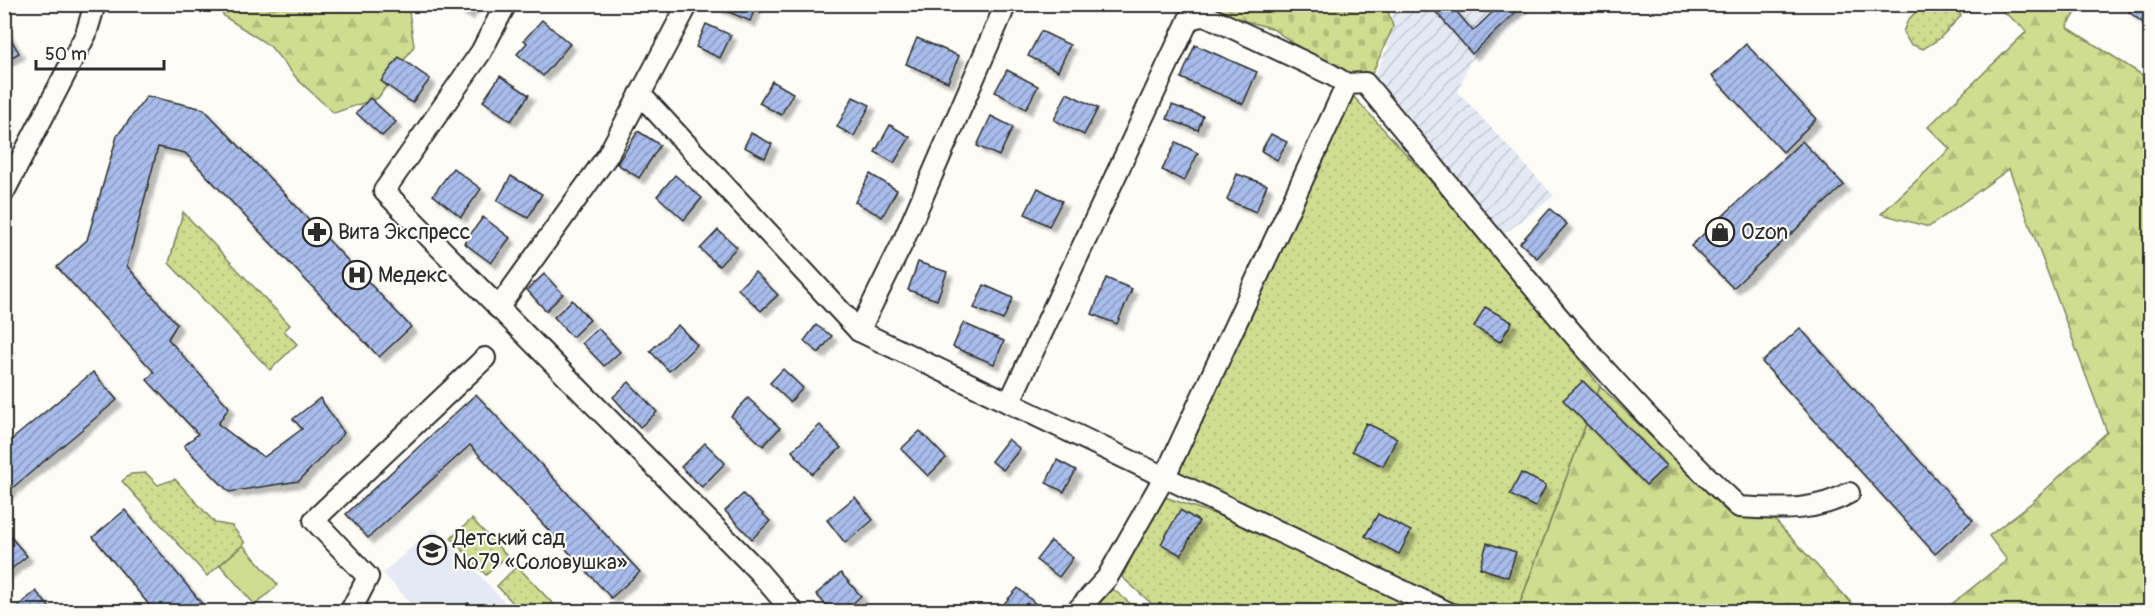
<svg xmlns="http://www.w3.org/2000/svg" width="2155" height="616" font-family="Pangolin,sans-serif">
  <style>
    .built { fill: #e4e9f3 }
    .industrial { fill: url(#industrial-furrows) }
    .green { fill: url(#green-dots); stroke: #7d845e; stroke-width: 1.5 }
    .forest { fill: url(#forest-firs); stroke: #7d845e; stroke-width: 1.5 }
    .cemetery { fill: url(#cemetery-stones); stroke: #7d845e; stroke-width: 1.5 }
    .pitch { fill: #cfdd90; stroke: #7d845e; stroke-width: 1.5 }
    .building { fill: url(#building-hatch); stroke: #2b2b2b; stroke-width: 1.5; filter: url(#shadow) }
    .lines { fill: none; stroke-linecap: round; stroke-linejoin: round }
    .minor-casing { stroke: #2b2b2b; stroke-width: 24 }
    .minor { stroke: #fdfcf7; stroke-width: 20 }
    .labels { text-anchor: middle; stroke-width: 4.5; stroke-linejoin: round; paint-order: stroke }
    .poi-label { font-size: 21px; fill: #2b2b2b; stroke: #fdfcf7; text-anchor: start }
  </style>
  <defs>
    <pattern id="industrial-furrows" width="10" height="10" patternUnits="userSpaceOnUse" patternTransform="scale(1.5)"><rect width="10" height="10" fill="#e4e9f3"/><path d="M-1 1l2-2M0 10L10 0M9 11l2-2" fill="none" stroke="#c4c8d0"/></pattern>
    <pattern id="green-dots" width="8" height="8" patternUnits="userSpaceOnUse" patternTransform="scale(1.5)"><rect width="8" height="8" fill="#cfdd90"/><path d="M2 2h.1M6 6h.1" fill="none" stroke="#b2be7c" stroke-width="1.8" stroke-linecap="round"/></pattern>
    <pattern id="forest-firs" width="22" height="20" patternUnits="userSpaceOnUse" patternTransform="scale(1.5)"><rect width="22" height="20" fill="#cfdd90"/><path d="M5 1l3.5 6h-7zM16 11l3.5 6h-7z" fill="#b2be7c"/></pattern>
    <pattern id="cemetery-stones" width="16" height="16" patternUnits="userSpaceOnUse" patternTransform="scale(1.5)"><rect width="16" height="16" fill="#cfdd90"/><path d="M2 7V4a2 2 0 0 1 4 0v3zM10 15v-3a2 2 0 0 1 4 0v3z" fill="#b2be7c"/></pattern>
    <pattern id="building-hatch" width="6" height="6" patternUnits="userSpaceOnUse" patternTransform="scale(1.5)"><rect width="6" height="6" fill="#a8bdeb"/><path d="M-1 1l2-2M0 6l6-6M5 7l2-2" fill="none" stroke="#899abf"/></pattern>
    <filter id="shadow"><feDropShadow dx="5.5" dy="5.5" stdDeviation="1.5" flood-color="#0004"/></filter>
  </defs>
  <rect width="100%" height="100%" fill="#fdfcf7"/>
  <filter id="ink" filterUnits="userSpaceOnUse"><feTurbulence type="fractalNoise" baseFrequency=".0167" numOctaves="2"/><feDisplacementMap in="SourceGraphic" scale="12" xChannelSelector="R" yChannelSelector="G"/><feConvolveMatrix kernelMatrix="1 2 1 2 8 2 1 2 1" color-interpolation-filters="sRGB"/></filter>
  <g filter="url(#ink)">
    <!-- built -->
    <path class="built" d="M434,527L513,611H411L415,608L383,573Z"/>
    <!-- industrial -->
    <path class="industrial" d="M1402,5H1535L1469,63L1458,92L1554,196L1504,234L1372,80L1388,47L1393,12Z"/>
    <!-- green -->
    <g class="green">
      <path d="M1924,4L1958,5L1961,16L1939,39L1923,49L1910,44L1903,32L1908,20Z"/>
      <path d="M1353,96L1492,248L1600,386L1517,611H1477L1417,589L1170,481L1240,322Z"/>
      <path d="M183,212L290,325L284,331L297,344L270,370L169,263Z"/>
      <path d="M146,473L158,485L175,479L215,523L232,526L245,543L207,576L122,481L131,474Z"/>
      <path d="M1162,496L1223,517L1433,611H1160L1122,577Z"/>
      <path d="M472,519L507,556L486,575L451,538Z"/>
      <path d="M517,566L555,606L549,611H521L497,586Z"/>
      <path d="M1113,589L1139,611H1092Z"/>
    </g>
    <!-- forest -->
    <g class="forest">
      <path d="M215,5H408L414,46L378,98L334,113L298,80L270,46L225,17Z"/>
      <path d="M1995,5H2070L2078,9L2067,27L2150,80V611H1943L2007,560L1989,536L2030,504L2107,432L2009,169L1929,227L1881,214L1950,149L1928,127L2027,31Z"/>
      <path d="M1600,386L1730,515H1770L1859,611L1517,612Z"/>
    </g>
    <!-- cemetery -->
    <path class="cemetery" d="M1199,5H1386L1393,27L1371,76L1338,73L1271,28L1204,10Z"/>
    <!-- pitch -->
    <path class="pitch" d="M243,545L278,585L255,605L220,565Z"/>
    <!-- building -->
    <g class="building">
      <path d="M450,4H474L468,14Z"/>
      <path d="M718,4H757L750,21L717,7Z"/>
      <path d="M1429,4H1450L1473,31L1501,4H1524L1472,54Z"/>
      <path d="M2135,4H2150V28L2129,12Z"/>
      <path d="M542,20L570,44L543,76L517,54L527,43L524,40Z"/>
      <path d="M706,24L731,35L720,58L696,47Z"/>
      <path d="M4,27L19,53L4,62Z"/>
      <path d="M1041,31L1070,45L1058,71L1028,56Z"/>
      <path d="M917,38L959,56L948,82L906,64Z"/>
      <path d="M1746,44L1816,119L1783,152L1712,76Z"/>
      <path d="M1195,45L1257,72L1243,104L1181,78Z"/>
      <path d="M399,57L430,79L412,103L381,81Z"/>
      <path d="M1007,70L1038,86L1026,109L995,92Z"/>
      <path d="M500,76L529,95L511,121L483,101Z"/>
      <path d="M772,81L793,93L781,115L759,103Z"/>
      <path d="M1067,93L1098,108L1084,135L1054,120Z"/>
      <path d="M147,96L204,109L411,327L379,357L185,153L158,147L127,266L177,324L168,339L229,407L218,424L246,445L264,457L302,429L293,419L320,398L344,433L299,481L229,492L184,446L198,434L147,380L154,372L57,267L87,240L117,136Z"/>
      <path d="M853,97L870,105L854,136L837,127Z"/>
      <path d="M370,98L396,122L382,136L356,113Z"/>
      <path d="M1172,105L1203,116L1198,130L1167,119Z"/>
      <path d="M991,116L1013,127L999,156L977,146Z"/>
      <path d="M890,125L910,137L894,163L875,152Z"/>
      <path d="M638,131L660,145L639,178L617,164Z"/>
      <path d="M751,133L772,144L765,158L744,147Z"/>
      <path d="M1271,134L1287,142L1277,160L1261,151Z"/>
      <path d="M1802,141L1844,185L1733,288L1691,246Z"/>
      <path d="M1176,142L1198,153L1184,181L1162,170Z"/>
      <path d="M453,168L481,189L461,217L433,195Z"/>
      <path d="M870,174L897,190L882,217L855,202Z"/>
      <path d="M1237,174L1267,185L1256,212L1227,200Z"/>
      <path d="M675,175L702,198L684,220L657,196Z"/>
      <path d="M511,176L542,194L528,218L497,201Z"/>
      <path d="M1038,188L1062,201L1049,226L1025,214Z"/>
      <path d="M1550,209L1567,224L1537,258L1520,243Z"/>
      <path d="M483,217L510,238L491,263L464,243Z"/>
      <path d="M718,230L737,247L719,266L700,249Z"/>
      <path d="M918,262L947,272L937,300L908,290Z"/>
      <path d="M755,272L778,295L761,311L738,289Z"/>
      <path d="M544,274L563,294L546,311L527,290Z"/>
      <path d="M1106,278L1132,289L1117,324L1092,314Z"/>
      <path d="M984,285L1013,298L1003,320L974,308Z"/>
      <path d="M572,300L590,320L572,337L554,317Z"/>
      <path d="M1485,307L1512,322L1500,342L1474,327Z"/>
      <path d="M963,323L1004,341L994,364L953,347Z"/>
      <path d="M678,325L697,345L669,371L650,351Z"/>
      <path d="M816,325L832,336L819,353L804,341Z"/>
      <path d="M598,328L620,352L604,366L582,343Z"/>
      <path d="M1800,328L1973,520L1935,554L1762,362Z"/>
      <path d="M783,369L803,388L790,402L770,383Z"/>
      <path d="M93,372L117,400L4,495V446Z"/>
      <path d="M1583,381L1666,466L1646,485L1563,400Z"/>
      <path d="M629,382L657,412L640,427L613,397Z"/>
      <path d="M476,394L640,572L611,598L470,445L368,538L346,514Z"/>
      <path d="M748,398L780,428L763,446L731,416Z"/>
      <path d="M1366,423L1397,438L1383,466L1352,451Z"/>
      <path d="M820,425L841,448L812,474L792,451Z"/>
      <path d="M920,431L946,458L928,476L901,449Z"/>
      <path d="M1008,439L1020,449L1003,470L991,461Z"/>
      <path d="M705,443L725,463L702,487L681,467Z"/>
      <path d="M1057,460L1076,470L1064,492L1046,483Z"/>
      <path d="M1521,473L1546,485L1535,507L1510,495Z"/>
      <path d="M743,494L770,521L752,539L725,511Z"/>
      <path d="M855,497L873,520L845,543L827,520Z"/>
      <path d="M125,510L209,612H155L93,537Z"/>
      <path d="M1180,510L1199,521L1181,555L1161,544Z"/>
      <path d="M1378,514L1411,531L1399,554L1365,536Z"/>
      <path d="M4,529L27,556L4,575Z"/>
      <path d="M1051,541L1073,558L1059,577L1036,560Z"/>
      <path d="M1487,543L1516,552L1508,577L1480,568Z"/>
      <path d="M841,573L861,596L843,612H832L816,594Z"/>
      <path d="M1018,588L1039,607L1034,612H1006L1001,607Z"/>
      <path d="M36,591L53,612H11Z"/>
      <path d="M468,603L476,611L484,604L491,612H458Z"/>
    </g>
    <g class="lines">
      <!-- minor casing -->
      <g class="minor-casing">
        <g id="minor">
          <path d="M506,4L481,52L384,191L757,570L793,612"/>
          <path d="M1189,19L1205,15L1330,74L1347,84"/>
          <path d="M640,94L859,331L1447,612"/>
          <path d="M4,192L86,34L95,4"/>
          <path d="M498,308L608,155L688,4"/>
          <path d="M859,331L903,242L1006,4"/>
          <path d="M1009,403L1189,19"/>
          <path d="M350,612L368,577L314,520L485,358"/>
          <path d="M1076,612L1107,578L1165,476L1347,84L1365,83C1486,228 1600,379 1739,507C1776,509 1814,513 1849,493"/>
        </g>
      </g>
      <!-- minor -->
      <use href="#minor" class="minor"/>
    </g>
  </g>
  <!-- icons -->
  <defs>
    <g id="pharmacy-ring" transform="scale(1.5)"><circle r="9.5" fill="#fdfcf7" stroke="#2b2b2b" stroke-width="1.5"/><path d="M-2-6h4v4h4v4h-4v4h-4v-4h-4v-4h4Z" fill="#2b2b2b"/></g>
    <g id="shop-ring" transform="scale(1.5)"><circle r="9.5" fill="#fdfcf7" stroke="#2b2b2b" stroke-width="1.5"/><path d="M-5-2.5h2.3a2.7 3.5 0 0 1 5.4 0H5L5.5 6h-11ZM-1.5-2.5h3a1.5 2.3 0 0 0-3 0Z" fill="#2b2b2b"/></g>
    <g id="hospital-ring" transform="scale(1.5)"><circle r="9.5" fill="#fdfcf7" stroke="#2b2b2b" stroke-width="1.5"/><path d="M-5-5h3v3.5h4V-5h3V5h-3V1.5h-4V5h-3Z" fill="#2b2b2b"/></g>
    <g id="school-ring" transform="scale(1.5)"><circle r="9.5" fill="#fdfcf7" stroke="#2b2b2b" stroke-width="1.5"/><path d="M0-5L7-2L0 1L-7-2ZM-4 1L0 2.5L4 1V4Q0 6-4 4Z" fill="#2b2b2b"/></g>
  </defs>
  <g fill-rule="evenodd">
    <use href="#pharmacy-ring" x="317" y="232"/>
    <use href="#shop-ring" x="1720" y="232"/>
    <use href="#hospital-ring" x="357" y="275"/>
    <use href="#school-ring" x="432" y="550"/>
  </g>
  <g class="labels">
    <!-- poi labels -->
    <g class="poi-label">
      <text x="338" y="239">Вита Экспресс</text>
      <text x="1741" y="239">Ozon</text>
      <text x="378" y="282">Медекс</text>
      <text x="453" y="545">Детский сад<tspan x="453" dy="24">№79 «Соловушка»</tspan></text>
    </g>
  </g>
  <!-- margin -->
  <rect width="2155" height="616" fill="none" stroke="#fdfcf7" stroke-width="24"/>
  <rect x="12" y="12" width="2131" height="592" fill="none" stroke="#2b2b2b" stroke-width="2" filter="url(#ink)"/>
  <!-- scale -->
  <path d="M36 60v9h128v-9" fill="none" stroke="#2b2b2b" stroke-width="3"/>
  <text x="45" y="60" font-size="18" fill="#2b2b2b" stroke="#fdfcf7" stroke-width="4.5" paint-order="stroke">50 m</text>
</svg>
